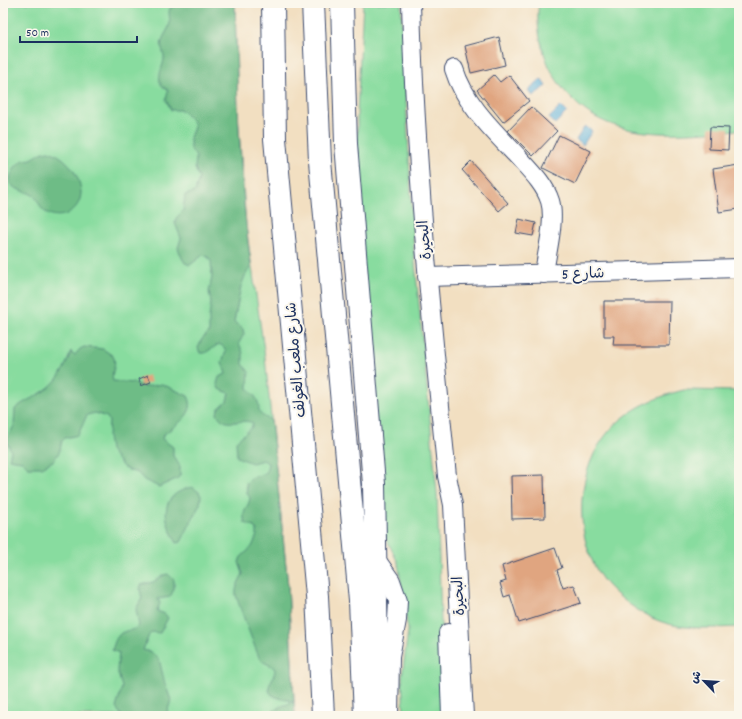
<svg xmlns="http://www.w3.org/2000/svg" width="742" height="719" font-family="Dekko,'Playpen Sans Arabic',sans-serif">
  <style>
    .green { fill: #88dc9f; stroke: #52867e }
    .forest { fill: #6ebc86; stroke: #447672 }
    .water { fill: #5caed7; stroke: #3c6e9a }
    .building { fill: #e0a580 }
    .lines { fill: none; stroke-linecap: round; stroke-linejoin: round }
    .minor-casing { stroke: #3b496d; stroke-width: 20 }
    .major-casing { stroke: #3b496d; stroke-width: 24 }
    .highway-casing { stroke: #3b496d; stroke-width: 24 }
    .minor { stroke: #fff; stroke-width: 18 }
    .major { stroke: #fff; stroke-width: 22 }
    .highway { stroke: #fff; stroke-width: 22 }
    .labels { text-anchor: middle; stroke-width: 4; stroke-linejoin: round; paint-order: stroke }
    .street-label { font-size: 15px; fill: #1b2f5e; stroke: #fbf7ec }
  </style>
  <rect width="100%" height="100%" fill="#fbf7ec"/>
  <filter id="ink" filterUnits="userSpaceOnUse"><feTurbulence type="fractalNoise" baseFrequency=".025" numOctaves="2"/><feDisplacementMap in="SourceGraphic" scale="8" xChannelSelector="R" yChannelSelector="G"/><feConvolveMatrix kernelMatrix="1 2 1 2 8 2 1 2 1" color-interpolation-filters="sRGB"/></filter>
  <filter id="wash" filterUnits="userSpaceOnUse"><feTurbulence type="fractalNoise" baseFrequency=".012" numOctaves="4" result="noise"/><feDisplacementMap in="SourceGraphic" scale="16" xChannelSelector="R" yChannelSelector="G"/><feGaussianBlur stdDeviation="0.9" result="paint"/><feColorMatrix in="noise" values="0 0 0 0 0 0 0 0 0 0 0 0 0 0 0 0 0 1.4 0 .05"/><feComposite in="paint" operator="in"/></filter>
  <g filter="url(#wash)">
    <rect width="100%" height="100%" fill="#f2dfc1"/>
    <!-- green -->
    <g class="green">
      <path d="M3,3H235L238,114L246,226L265,357L288,586L295,716H3Z"/>
      <path d="M363,3H401L414,252L437,493L444,716H404L402,677L408,630L398,563L386,538L359,227L357,113Z"/>
      <path d="M539,3H739V130C668,134 595,146 553,74C542,54 535,26 539,3Z"/>
      <path d="M684,390L739,391V627C710,628 680,631 652,618C635,610 609,591 599,574C573,531 576,468 610,430C630,408 656,397 684,390Z"/>
    </g>
    <!-- forest -->
    <g class="forest">
      <path d="M181,3H235C237,91 239,179 251,266L245,276L241,286L234,322L243,329L244,334L239,343L243,353V364L249,372L248,388C250,392 254,394 256,398C263,410 252,412 271,420L288,586L294,703L295,716H264L282,706L294,702C287,698 268,700 269,687C270,681 275,676 275,669C271,664 264,664 260,659C258,656 237,600 236,595C235,588 239,581 243,574L239,562L241,557L252,547L257,535V530L253,526L245,523C241,509 248,510 250,498L247,493L246,483L251,478L266,473L268,463L263,460L252,463L237,457L236,441L251,428L253,423C240,417 227,430 217,414L218,409L227,401L229,393L219,389L217,384L219,377L226,374L222,362L226,351L224,347L219,344L205,353H200L198,348L202,339L209,332V317L211,302L209,292L212,277L211,261L208,257L203,255L190,265L185,263L182,258L178,248L181,238L175,223L176,218L183,211L185,195L195,192L199,178L195,168L196,157L190,148V137L194,127L193,122L182,110H171L166,100L168,90C151,82 165,67 164,56C163,50 160,47 162,41C163,35 169,30 170,23C170,18 168,13 170,8Z"/>
      <path d="M48,151C65,155 80,174 81,192C81,211 60,223 44,211C39,207 39,200 34,196C28,191 17,191 10,184C9,175 15,164 24,160C26,159 29,160 31,159C38,156 40,152 48,151Z"/>
      <path d="M84,347L103,349L113,356C118,365 110,372 113,381L134,383L145,387L162,384L188,396C198,414 174,426 163,435L162,439L173,447V456L180,466V475L178,478L159,487L144,480L138,473L130,471L123,467L110,450L108,437L109,421L107,417L95,413L87,415L78,435L65,438L62,441L59,453L53,461L42,467H28L22,461L9,459L11,451L6,440L14,426L15,409C24,401 34,398 44,391C58,382 66,367 71,351L72,354L75,355L80,349Z"/>
      <path d="M192,487L199,492L201,496L200,504L181,542L177,543C162,518 159,495 192,487Z"/>
      <path d="M168,574L174,580V589L170,597L158,599L160,603L157,611L165,614L168,618L160,633L152,632L149,635L143,650L151,652L159,659L165,684L171,700L166,716H122L116,708L122,687L117,670L119,653L112,650C114,645 115,639 119,635C124,629 133,632 139,626L136,609L142,598L140,590L141,585L153,582L164,575Z"/>
    </g>
    <!-- water -->
    <g class="water">
      <path d="M541,79L546,86L533,96L528,90Z"/>
      <path d="M561,106L567,112L555,124L549,118Z"/>
      <path d="M585,126L592,131L583,145L576,140Z"/>
    </g>
    <g id="blocks">
      <!-- building -->
      <g class="building">
        <path d="M499,37L505,65L471,73L465,46Z"/>
        <path d="M494,75L500,82L509,75L529,101L503,122L477,90Z"/>
        <path d="M531,107L557,131L533,156L508,131Z"/>
        <path d="M710,127L729,128L728,150L709,149Z"/>
        <path d="M559,135L591,151L575,184L543,168Z"/>
        <path d="M471,161L508,203L499,211L462,170Z"/>
        <path d="M739,165V209L719,212L713,169Z"/>
        <path d="M519,219L536,223L533,236L516,233Z"/>
        <path d="M604,301H670L669,345H613L614,336H604Z"/>
        <path d="M148,375L151,382L141,386L139,379Z"/>
        <path d="M544,475L545,518L512,519L511,476Z"/>
        <path d="M555,548L562,568L557,570L563,588L574,585L581,603L519,623L510,595L504,597L500,583L506,581L502,566Z"/>
      </g>
    </g>
  </g>
  <g filter="url(#ink)">
    <use href="#blocks" fill-opacity="0" stroke="#3b496d" stroke-width="1"/>
    <g class="lines">
      <!-- minor casing -->
      <g class="minor-casing">
        <g id="minor">
          <path d="M411,3C415,161 431,318 447,476L453,505L464,716"/>
          <path d="M454,69C465,105 495,132 520,159C532,172 545,185 550,201C556,220 546,255 544,274"/>
          <path d="M427,277L739,268"/>
          <path d="M375,558L391,581L398,601L397,620L390,657L389,716"/>
          <path d="M448,633L451,716"/>
        </g>
      </g>
      <!-- major casing -->
      <g class="major-casing">
        <g id="major">
          <path d="M273,3L275,139L317,596L323,716"/>
          <path d="M313,3L320,161L360,601L365,716"/>
        </g>
      </g>
      <!-- highway casing -->
      <g class="highway-casing">
        <path id="highway" d="M342,3L346,144L374,484L378,716"/>
      </g>
      <!-- minor -->
      <use href="#minor" class="minor"/>
      <!-- major -->
      <use href="#major" class="major"/>
      <!-- highway -->
      <use href="#highway" class="highway"/>
    </g>
  </g>
  <g class="labels">
    <!-- street labels -->
    <g class="street-label">
      <text transform="translate(424 240) rotate(-95)" y="5">البحيرة</text>
      <text transform="translate(583 273) rotate(-2)" y="5">شارع 5</text>
      <text transform="translate(295 360) rotate(-95)" y="5">شارع ملعب الغولف</text>
      <text transform="translate(458 596) rotate(-93)" y="5">البحيرة</text>
    </g>
  </g>
  <!-- margin -->
  <rect width="742" height="719" fill="none" stroke="#fbf7ec" stroke-width="16"/>
  <!-- north arrow -->
  <g transform="translate(704 681) rotate(295)" stroke="#fbf7ec" stroke-width="3" paint-order="stroke">
  <path d="M0-3L7 15L0 10L-7 15Z" fill="#1b2f5e"/>
  <text y="-6" font-size="11" font-weight="bold" text-anchor="middle" fill="#1b2f5e">ش</text>
  </g>
  <!-- scale -->
  <path d="M20 36v6h117v-6" fill="none" stroke="#1b2f5e" stroke-width="2"/>
  <text x="26" y="36" font-size="12" fill="#1b2f5e" stroke="#fbf7ec" stroke-width="3" paint-order="stroke">50 m</text>
</svg>
